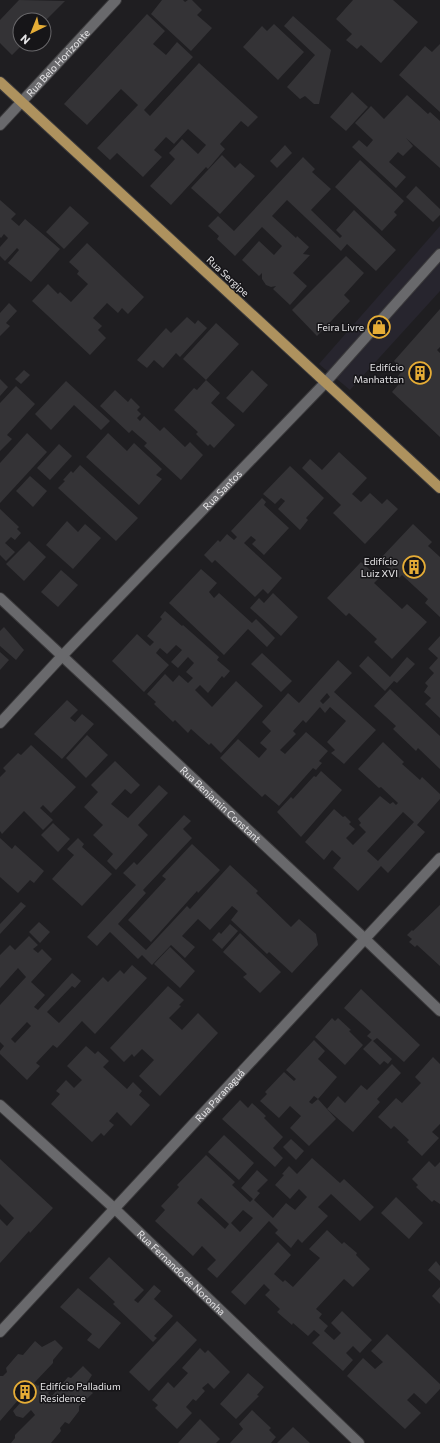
<svg xmlns="http://www.w3.org/2000/svg" width="440" height="1443" font-family="Commissioner,sans-serif">
  <style>
    .built { fill: #27252e }
    .building { fill: #343336; fill-rule: evenodd }
    .lines { fill: none; stroke-linecap: round; stroke-linejoin: round }
    .minor-casing { stroke: #3a393b; stroke-width: 12 }
    .major-casing { stroke: #3a393b; stroke-width: 12 }
    .minor { stroke: #69696c; stroke-width: 10 }
    .major { stroke: #ae925e; stroke-width: 10 }
    .labels { text-anchor: middle; stroke-width: 3; stroke-linejoin: round; paint-order: stroke }
    .street-label { font-size: 10px; fill: #e6e5e7; stroke: #161518 }
    .poi-label { font-size: 10px; fill: #e6e5e7; stroke: #161518; text-anchor: end }
  </style>
  <rect width="100%" height="100%" fill="#1f1e21"/>
  <!-- built -->
  <path class="built" d="M440,226V291L350,390L319,364Z"/>
  <!-- building -->
  <g class="building">
    <path d="M19,0L65,1L44,22V20H20V44H23L12,55L0,43V20Z"/>
    <path d="M162,0H183L185,2L188,0H192L202,10L197,15L212,28L191,51L151,14Z"/>
    <path d="M353,0H393L418,22L381,63L361,45L357,49L346,40L352,34L336,19Z"/>
    <path d="M147,14L165,31L153,44L166,55L177,42L193,57L144,110L150,116L199,63L258,117L248,127L241,121L220,144L225,149L208,169L206,167L171,205L150,186L175,159L169,153L182,139L198,154L206,145L188,129L174,144L166,137L154,150L162,157L143,177L117,153L110,160L97,148L138,105L121,89L87,125L64,104Z"/>
    <path d="M293,16L331,50L319,104H314L305,96L300,99L287,87L315,55L284,26Z"/>
    <path d="M274,24L304,52L278,80L243,47L262,26L267,31Z"/>
    <path d="M440,44V112L399,75L425,46L432,52Z"/>
    <path d="M352,92L368,107L346,131L330,117Z"/>
    <path d="M407,95L428,114L430,112L440,121V168L406,138L413,146L403,156L398,152L389,162L406,177L396,188L352,147L359,140L367,147L373,140L355,123L371,106L384,119Z"/>
    <path d="M285,145L292,153L277,168L270,161Z"/>
    <path d="M222,155L235,168L240,163L255,176L220,214L191,188Z"/>
    <path d="M303,157L315,169L312,172L331,189L311,210L340,238L342,236L336,230L354,210L396,250L376,271L347,244L341,251L287,200L272,216L296,238L297,236L309,247L303,254L310,255L293,273L307,286L290,305L273,289L276,286L271,287L266,285L262,279V273L259,276L242,260L259,241L274,255L282,246L262,227L235,256L217,239L219,236L208,226L218,216L234,231Z"/>
    <path d="M360,160L404,201L394,212L397,215L382,231L335,187Z"/>
    <path d="M416,186L440,209V215L433,222L406,197Z"/>
    <path d="M0,200L16,214L11,219L19,226L25,219L60,249L31,282L8,263L19,250L17,248L5,261L0,256V247L8,238L4,234L1,238L0,237Z"/>
    <path d="M70,206L89,223L64,249L46,232Z"/>
    <path d="M87,243L144,297L128,314L122,308L118,313L107,303L93,318L102,326L98,330L106,338L90,355L32,301L48,284L58,294L60,292L71,302L88,284L77,274L79,271L69,262Z"/>
    <path d="M346,256L364,273L344,295L350,301L317,336L292,310Z"/>
    <path d="M9,303L17,311L6,323L10,326L0,336V313Z"/>
    <path d="M440,309V347L437,350L440,353V437L392,392L398,385V376L403,370L394,361Z"/>
    <path d="M187,317L195,324L198,320L207,328L180,357L176,353L163,368L154,360L147,368L137,360L166,328L171,333Z"/>
    <path d="M216,323L239,344L206,380L220,393L211,403L235,425L214,448L210,444L208,446L196,434L198,432L174,410L194,388L197,390L206,380L183,359Z"/>
    <path d="M24,370L30,375L21,384L15,379Z"/>
    <path d="M252,370L268,385L243,413L226,398Z"/>
    <path d="M0,379L8,387L0,396Z"/>
    <path d="M66,381L110,421L101,430L74,405L51,430L35,414Z"/>
    <path d="M16,386L35,404L7,435L12,439L0,451V403Z"/>
    <path d="M115,390L128,402L131,398L140,407L137,410L141,414L137,418L140,421L144,416L160,431L164,427L185,447L190,442L203,455L181,480L144,446L147,443L132,430L129,433L100,406Z"/>
    <path d="M27,433L47,452L0,503V463Z"/>
    <path d="M108,433L127,451L134,443L162,469L156,475L162,479L139,505L86,457Z"/>
    <path d="M59,444L72,456L50,480L37,468Z"/>
    <path d="M339,452L367,478L352,494L361,502L370,493L382,504L387,499L398,509L365,544L333,513L341,505L302,468L310,459L322,470Z"/>
    <path d="M80,465L138,518L116,541L58,488L65,481L63,480L71,471L73,473Z"/>
    <path d="M290,466L324,498L306,518L308,520L300,530L278,509L285,501L281,498L275,504L263,494Z"/>
    <path d="M30,476L47,491L33,507L16,491Z"/>
    <path d="M262,498L266,502L264,505L289,528L264,555L252,544L256,540L251,536L244,543L282,578L268,594L263,589L255,597L215,560L212,563L204,555L218,540L220,542L227,534L234,540L237,537L231,531Z"/>
    <path d="M0,509L19,527L17,529L21,533L15,540L11,537L5,543L15,552L6,561L0,555Z"/>
    <path d="M67,521L78,532L85,524L101,538L73,569L46,545Z"/>
    <path d="M413,524L432,542L428,546L440,557V617L425,603L428,599L402,575L399,578L379,560Z"/>
    <path d="M29,541L46,557L24,581L6,564Z"/>
    <path d="M361,562L379,578L374,583L402,609L407,604L427,622L392,659L374,642L377,639L349,613L346,616L327,598Z"/>
    <path d="M201,569L217,583L209,592L214,598L219,593L252,623L256,619L275,638L267,647L248,629L224,655L169,603Z"/>
    <path d="M61,570L78,585L58,607L41,592Z"/>
    <path d="M273,593L298,617L281,636L250,608L259,598L264,603Z"/>
    <path d="M165,611L182,626L183,625L219,657L217,660L230,671L224,678L222,676L208,693L200,685L195,690L212,707L236,681L263,706L221,753L211,743L209,745L191,729L188,733L175,720L173,722L154,704L156,702L147,694L165,674L173,682L179,675L188,683L193,678L186,672L194,663L188,657L178,668L171,662L182,650L176,645L167,654L160,648L156,653L169,665L144,692L112,661L137,634L150,646L154,642L147,636L162,619L160,617Z"/>
    <path d="M4,627L24,650L16,660L0,646V631Z"/>
    <path d="M440,636V718L425,704L431,698L424,692L428,686L425,683L434,673L429,668L438,658L428,649Z"/>
    <path d="M0,652L9,660L0,670Z"/>
    <path d="M262,653L292,681L281,692L251,664Z"/>
    <path d="M368,656L390,677L407,657L415,664L397,683L394,681L385,691L359,666Z"/>
    <path d="M338,660L352,673L334,692L376,730L344,764L331,753L335,750L327,742L346,721L330,707L325,713L320,707L306,723L303,720L293,731L296,734L280,750L285,754L306,732L328,751L319,761L322,763L316,770L313,768L279,806L265,794L262,797L220,758L238,739L259,758L267,749L260,743L271,731L262,722L288,693L299,703ZM327,693L330,697L323,704L320,701Z"/>
    <path d="M390,689L440,736V769L418,748L416,751L393,729L396,726L374,706Z"/>
    <path d="M67,700L78,710L70,718L75,722L82,714L94,724L62,759L34,734Z"/>
    <path d="M87,735L108,755L86,778L66,758Z"/>
    <path d="M383,742L404,762L402,764L420,780L422,777L440,794V799L417,825L425,832L388,873L381,866L358,891L333,868L341,858L332,850L324,860L305,842L334,809L343,817L345,816L351,822L349,824L355,829L346,838L353,845L366,832L359,825L361,823L358,819L380,796L390,804L393,802L396,805L398,803L381,787L379,788L358,769ZM403,812L414,822L378,861L367,851Z"/>
    <path d="M31,745L76,787L51,813L43,805L40,808L53,820L43,830L24,811L2,834L0,831V777L6,771L3,768L18,753L21,755Z"/>
    <path d="M115,761L140,785L131,794L125,789L111,804L128,818L159,785L168,793L138,825L148,835L116,870L107,861L113,854L93,835L103,825L84,807L98,792L91,785Z"/>
    <path d="M321,771L342,790L301,837L277,812L291,797L293,799L314,776L316,777Z"/>
    <path d="M184,815L191,821L183,829L192,838L143,890L146,893L118,924L146,950L187,906L190,909L230,865L258,891L256,893L291,927L299,919L316,934L318,945L292,973L269,952L267,954L231,920L238,911L232,906L210,930L198,919L182,936L195,947L185,958L171,945L152,965L142,955L138,959L110,932L97,946L87,937L136,885L123,873L134,862L137,865Z"/>
    <path d="M53,823L70,839L58,852L41,835Z"/>
    <path d="M0,838L12,849L15,845L44,871L34,883L30,880L18,893L0,877Z"/>
    <path d="M78,838L84,844L82,847L112,874L82,906L52,879L74,855L67,849Z"/>
    <path d="M192,844L220,870L198,893L197,891L151,942L128,920L166,879L162,876Z"/>
    <path d="M21,902L26,906L0,934V924Z"/>
    <path d="M440,905V966L417,945L415,947L409,942L412,939L407,935L412,930L413,931Z"/>
    <path d="M39,922L50,932L40,943L29,932Z"/>
    <path d="M230,924L238,931L222,949L212,940L219,932L221,934Z"/>
    <path d="M240,933L281,972L260,993L243,977L247,974L223,952Z"/>
    <path d="M29,936L38,945L33,949L38,953L42,949L52,959L31,982L45,995L34,1007L38,1010L72,973L81,981L75,988L72,986L47,1012L59,1023L103,977L108,982L120,970L124,974L132,965L147,978L95,1034L82,1021L57,1048L53,1045L36,1063L40,1066L27,1080L0,1054V1051L4,1046L0,1042V1005L26,977L18,968L0,988V955L10,945L15,950ZM27,1022L31,1026L15,1043L11,1039Z"/>
    <path d="M170,947L195,971L180,988L154,964Z"/>
    <path d="M168,986L184,1000L179,1005L181,1006L169,1018L182,1030L198,1013L218,1033L160,1096L139,1076L154,1060L142,1049L134,1057L132,1054L124,1062L110,1048Z"/>
    <path d="M361,989L420,1045L404,1062L377,1038L373,1041L392,1059L388,1064L384,1061L380,1065L363,1049L372,1040L367,1036L371,1032L344,1008Z"/>
    <path d="M332,1018L335,1021L338,1018L351,1030L349,1031L363,1045L345,1065L315,1037Z"/>
    <path d="M314,1040L325,1051L318,1059L337,1077L318,1099L314,1096L309,1102L312,1104L318,1099L336,1119L309,1146L290,1128L301,1116L290,1106L279,1118L260,1101L267,1094L265,1092L284,1072L294,1081L296,1079L286,1070Z"/>
    <path d="M86,1046L95,1054L98,1051L109,1061L103,1067L127,1089L133,1082L142,1091L139,1095L150,1105L131,1126L117,1112L109,1121L114,1125L104,1136L101,1133L92,1142L51,1104L60,1094L56,1091L66,1080L74,1088L82,1080L67,1066Z"/>
    <path d="M433,1057L440,1064V1124L432,1132L439,1138L422,1156L407,1142L409,1140L394,1126L391,1129L378,1117L396,1098L402,1103L421,1083L415,1077Z"/>
    <path d="M392,1064L401,1073L377,1099L380,1102L353,1132L327,1109L338,1096L345,1103L361,1085L367,1090Z"/>
    <path d="M240,1100L248,1108L252,1103L266,1116L264,1118L283,1137L273,1148L283,1158L275,1167L222,1119Z"/>
    <path d="M224,1135L254,1163L239,1180L208,1152Z"/>
    <path d="M291,1139L304,1151L296,1160L283,1147Z"/>
    <path d="M206,1155L235,1182L232,1185L250,1202L253,1199L241,1188L257,1170L268,1180L257,1191L260,1193L254,1200L273,1218L286,1203L295,1210L307,1197L299,1189L290,1199L275,1185L284,1175L282,1174L289,1166L297,1174L312,1158L340,1183L344,1179L374,1207L360,1221L331,1194L318,1207L328,1216L302,1243L298,1239L291,1248L275,1233L278,1230L269,1221L217,1278L207,1269L216,1260L202,1246L193,1256L155,1221L165,1210L161,1206L179,1187L177,1185ZM201,1198L229,1224L225,1229L197,1203ZM243,1210L253,1218L240,1232L231,1223Z"/>
    <path d="M0,1159L53,1208L30,1233L29,1231L0,1263V1219L7,1226L14,1218L0,1204Z"/>
    <path d="M429,1161L435,1167L440,1162V1204L434,1200L432,1202L416,1187L418,1185L412,1179Z"/>
    <path d="M396,1197L423,1223L409,1239L381,1213Z"/>
    <path d="M327,1230L342,1244L344,1242L357,1253L356,1255L370,1269L353,1287L344,1279L316,1309L322,1314L319,1318L328,1326L324,1331L334,1340L341,1333L331,1323L342,1311L372,1340L360,1353L353,1346L346,1353L353,1360L343,1371L312,1343L320,1335L314,1330L308,1336L293,1323L292,1325L277,1312L280,1309L265,1295L270,1290L264,1284L245,1305L231,1292L278,1242L291,1255L274,1274L283,1282L285,1280L293,1287L320,1258L309,1249Z"/>
    <path d="M109,1257L144,1290L134,1300L138,1303L154,1285L161,1291L154,1299L173,1316L154,1336L157,1338L153,1342L113,1304L115,1302L89,1278Z"/>
    <path d="M436,1261L440,1266V1281L428,1270Z"/>
    <path d="M440,1287V1304L432,1296Z"/>
    <path d="M78,1288L121,1323L99,1349L87,1340L92,1334L60,1307Z"/>
    <path d="M177,1321L197,1340L149,1391L129,1372Z"/>
    <path d="M387,1334L440,1384V1389L426,1404L414,1393L407,1400L421,1413L405,1429L347,1376L363,1358L375,1369L383,1362L371,1351Z"/>
    <path d="M55,1340L63,1348L53,1360V1363L34,1383L38,1386L41,1383L50,1391L48,1393L51,1397L68,1377L71,1378L83,1366L92,1375L85,1386L93,1393L79,1406V1411L69,1424L65,1422L60,1428L61,1431L51,1443H11L15,1438V1435L35,1415L31,1410L23,1418L16,1416L13,1411L22,1401L19,1399L0,1421V1376H3L7,1372L6,1368L18,1354L23,1355L35,1341L42,1347Z"/>
    <path d="M200,1348L205,1353L208,1350L230,1372L214,1389L208,1383L202,1388L205,1391L196,1401L193,1399L186,1407L192,1413L177,1429L155,1408L158,1405L152,1400L168,1382L174,1388L188,1373L182,1368Z"/>
    <path d="M248,1373L264,1387L257,1395L259,1396L236,1419L220,1404Z"/>
    <path d="M252,1410L271,1428L269,1430L276,1437L271,1443H230L243,1429L239,1424Z"/>
    <path d="M200,1419L220,1439L216,1443H178Z"/>
    <path d="M293,1427L310,1443H277Z"/>
  </g>
  <g class="lines">
    <!-- minor casing -->
    <g class="minor-casing">
      <g id="minor">
        <path id="s1" d="M0,125L116,0"/>
        <path id="s2" d="M0,598L365,939L440,1011"/>
        <path id="s3" d="M0,723L63,655L325,383L440,254"/>
        <path id="s4" d="M0,1105L115,1209L359,1443"/>
        <path id="s5" d="M0,1332L440,858"/>
      </g>
    </g>
    <!-- major casing -->
    <g class="major-casing">
      <path id="major" d="M0,82L440,488"/>
    </g>
    <!-- minor -->
    <use href="#minor" class="minor"/>
    <!-- major -->
    <use href="#major" class="major"/>
  </g>
  <!-- icons -->
  <defs>
    <g id="shop-ring" transform="scale(1.15)"><circle r="9.5" fill="#161518" stroke="#e6ad36" stroke-width="1.5"/><path d="M-5-2.5h2.3a2.7 3.5 0 0 1 5.4 0H5L5.5 6h-11ZM-1.5-2.5h3a1.5 2.3 0 0 0-3 0Z" fill="#e6ad36"/></g>
    <g id="building-ring" transform="scale(1.15)"><circle r="9.5" fill="#161518" stroke="#e6ad36" stroke-width="1.5"/><path d="M-4-6H4V6H1V3H-1V6H-4ZM-2.5-4.3h1.7v1.8h-1.7ZM.8-4.3h1.7v1.8H.8ZM-2.5-1h1.7V.8h-1.7ZM.8-1h1.7V.8H.8Z" fill="#e6ad36"/></g>
  </defs>
  <g fill-rule="evenodd">
    <use href="#shop-ring" x="379" y="327"/>
    <use href="#building-ring" x="420" y="373"/>
    <use href="#building-ring" x="414" y="567"/>
    <use href="#building-ring" x="25" y="1392"/>
  </g>
  <g class="labels">
    <!-- street labels -->
    <g class="street-label">
      <text dy="4" stroke="none"><textPath href="#s1" startOffset="85">Rua Belo Horizonte</textPath></text>
      <text transform="translate(228 276) rotate(43)" y="4">Rua Sergipe</text>
      <text dy="4" stroke="none"><textPath href="#s3" startOffset="322">Rua Santos</textPath></text>
      <text dy="4" stroke="none"><textPath href="#s2" startOffset="302">Rua Benjamin Constant</textPath></text>
      <text dy="4" stroke="none"><textPath href="#s5" startOffset="323">Rua Paranaguá</textPath></text>
      <text dy="4" stroke="none"><textPath href="#s4" startOffset="247">Rua Fernando de Noronha</textPath></text>
    </g>
    <!-- poi labels -->
    <g class="poi-label">
      <text x="364" y="331">Feira Livre</text>
      <text x="404" y="371">Edifício<tspan x="404" dy="12">Manhattan</tspan></text>
      <text x="398" y="565">Edifício<tspan x="398" dy="12">Luiz XVI</tspan></text>
      <text x="40" y="1390" text-anchor="start">Edifício Palladium<tspan x="40" dy="12">Residence</tspan></text>
    </g>
  </g>
  <!-- north arrow -->
  <g transform="translate(32 32) rotate(223)"><circle r="19" fill="#161518" stroke="#69686b"/>
  <path d="M0-3L7 15L0 10L-7 15Z" fill="#e6ad36"/>
  <text y="-6" font-size="11" font-weight="bold" text-anchor="middle" fill="#e6e5e7">N</text>
  </g>
</svg>
